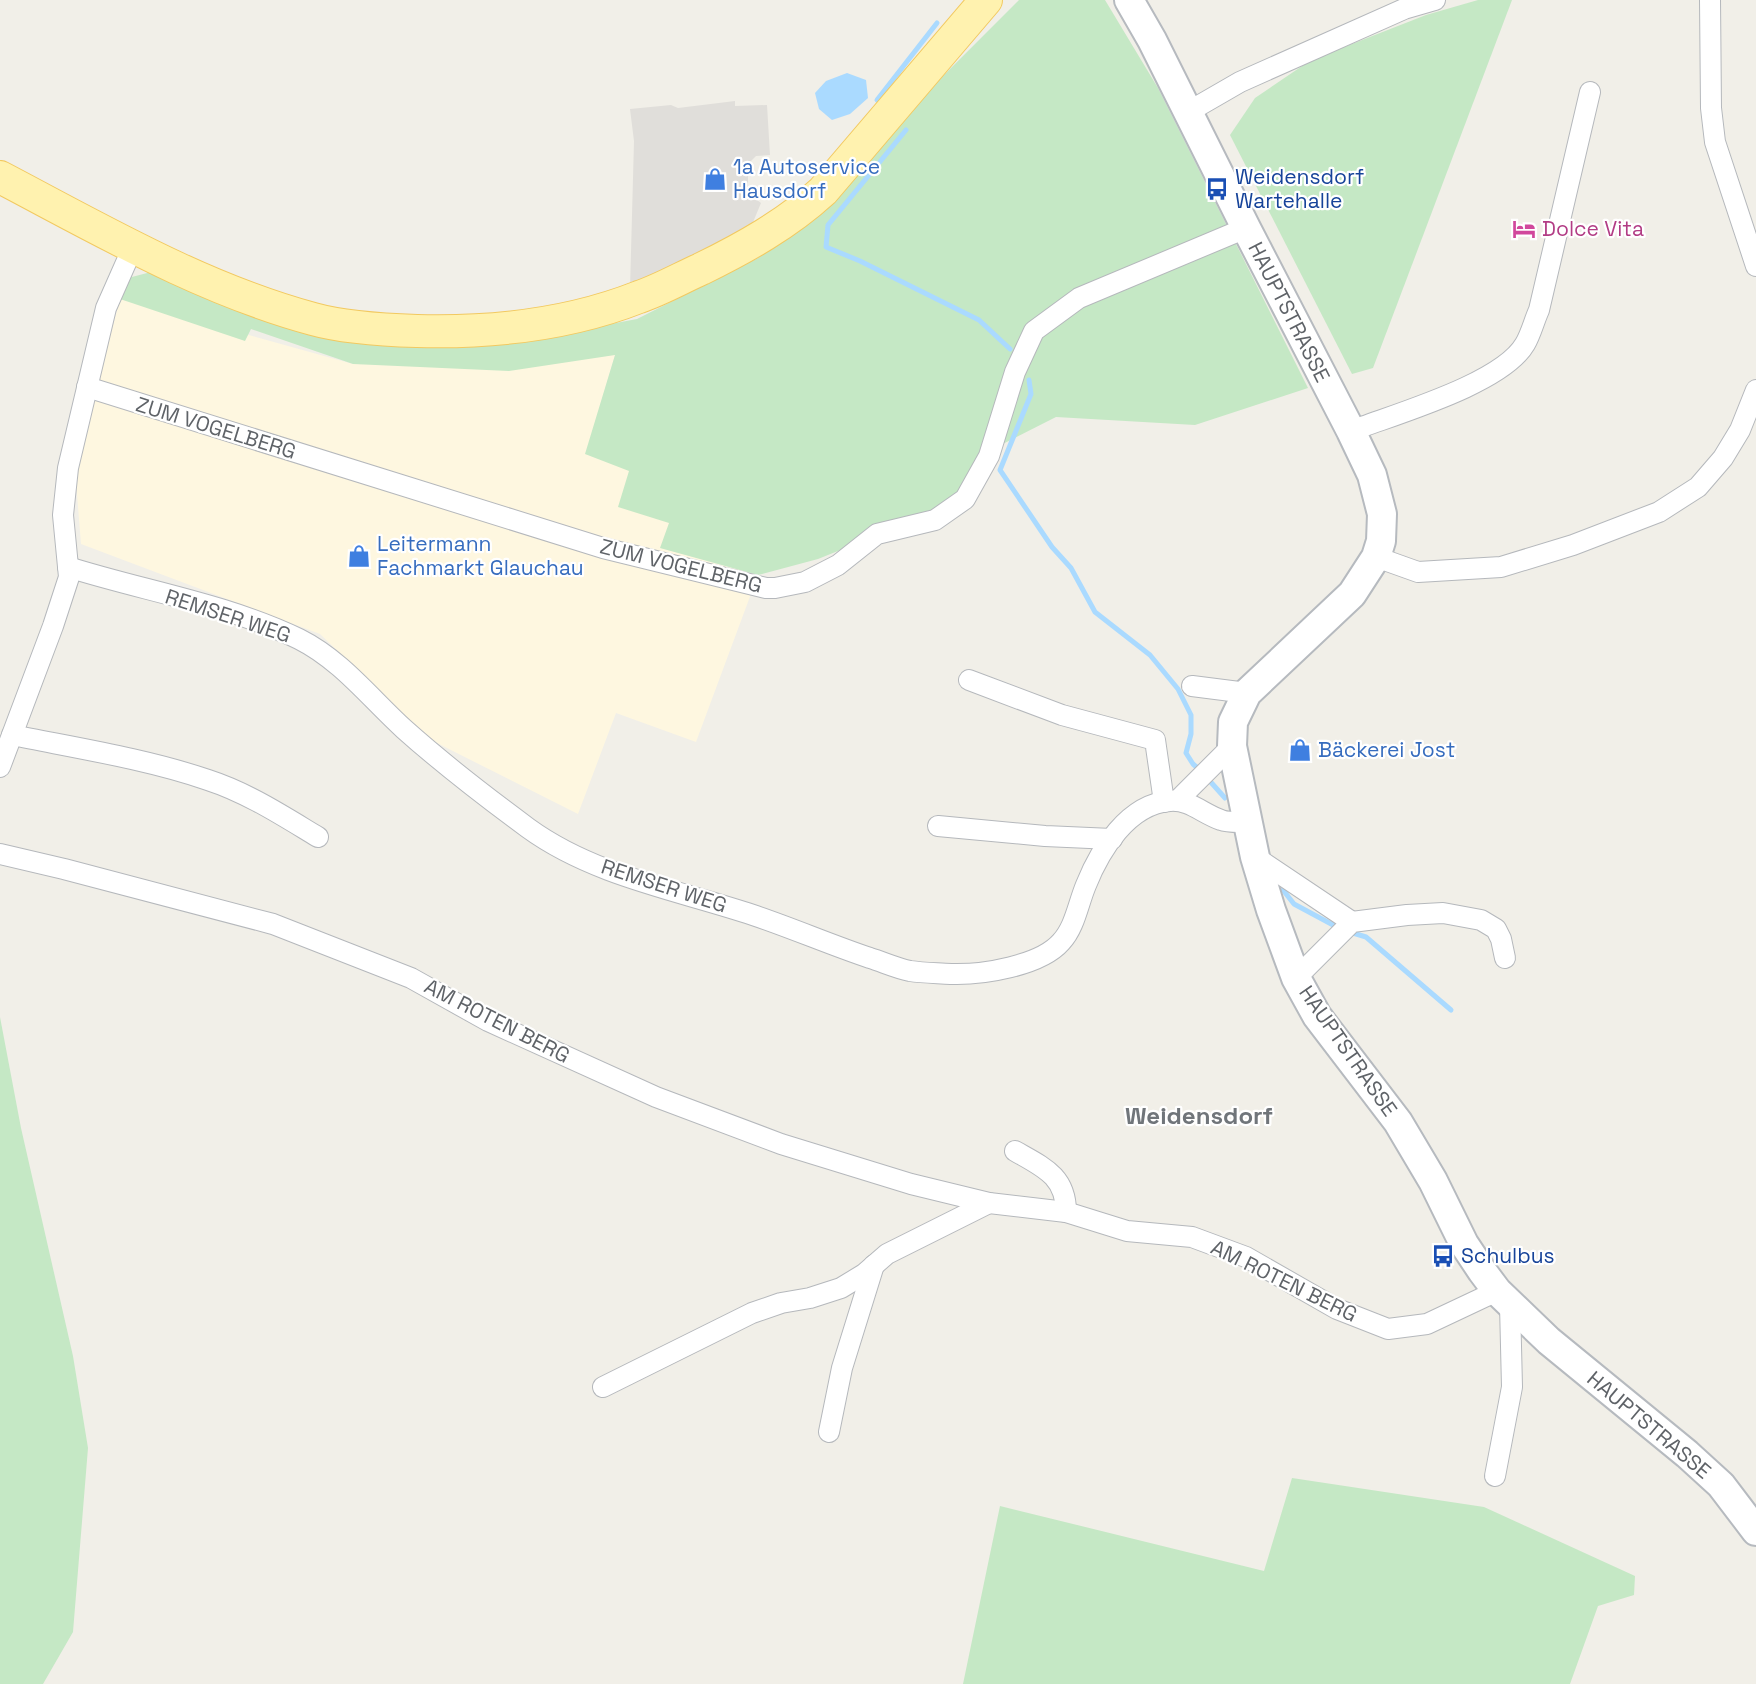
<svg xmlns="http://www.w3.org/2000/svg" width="1756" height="1684" font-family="'Space Grotesk',sans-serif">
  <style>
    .commercial { fill: #fef7e0 }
    .industrial { fill: #e0deda }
    .green { fill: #c5e8c5 }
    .water { fill: #aadaff }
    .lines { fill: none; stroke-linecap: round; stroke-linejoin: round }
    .stream { stroke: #aadaff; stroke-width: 5 }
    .street-casing { stroke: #b5b8bc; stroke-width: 22 }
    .secondary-casing { stroke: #b6babf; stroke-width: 32 }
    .primary-casing { stroke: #f2c960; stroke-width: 34 }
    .street { stroke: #fff; stroke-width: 20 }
    .secondary { stroke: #fff; stroke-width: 28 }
    .primary { stroke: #fff2af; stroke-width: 32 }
    .labels { text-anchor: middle; stroke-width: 4.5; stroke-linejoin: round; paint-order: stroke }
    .shop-label { font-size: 21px; fill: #366cbe; stroke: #fff; text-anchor: start }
    .transit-label { font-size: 21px; fill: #164399; stroke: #fff; text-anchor: start }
    .hotel-label { font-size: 21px; fill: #b23c85; stroke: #fff; text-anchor: start }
    .street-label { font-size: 21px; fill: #5f6368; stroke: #fff }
    .quarter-label { font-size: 24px; font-weight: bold; fill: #70757a; stroke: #fff }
  </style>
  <rect width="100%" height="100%" fill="#f1efe8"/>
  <!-- commercial -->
  <path class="commercial" d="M120,299L353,364L615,355L586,454L629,470L670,523L661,548L758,575L696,742L616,713L578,814L429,739L320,634L81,544L75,469Z"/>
  <!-- industrial -->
  <path class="industrial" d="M735,101V106L767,105L770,155L756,156L748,164V193L761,203L751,227L630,289L634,141L630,109L671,105L678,108Z"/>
  <!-- green -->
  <g class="green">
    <path d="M1019,0H1105L1158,88L1308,388L1195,425L1056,417L981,455L963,489L940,510L818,559L758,575L660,548L669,523L618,507L629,471L585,454L615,355L509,371L353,364L251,329L245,341L120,299L128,278L151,272L417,345L504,344L637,319L758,258L822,213L913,106Z"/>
    <path d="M1478,0H1512L1373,368L1352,374L1230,135L1255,98L1311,60L1426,15Z"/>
    <path d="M0,1017L21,1128L73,1356L88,1448L73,1632L43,1684H0Z"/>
    <path d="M1292,1478L1484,1507L1635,1576L1634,1595L1598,1606L1570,1684H963L1000,1506L1264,1571Z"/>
  </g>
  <!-- water -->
  <path class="water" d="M847,73L866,80L868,98L850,114L832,120L819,109L815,93L826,81Z"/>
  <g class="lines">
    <!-- stream -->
    <g class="stream">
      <path d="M877,100L937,23"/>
      <path d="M906,130L828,225L826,247L860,261L979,320L1010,349"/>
      <path d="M1029,380L1031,394L1000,470L1052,547L1071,568L1095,612L1150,655L1178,689L1191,715V734L1186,753L1193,764L1201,771"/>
      <path d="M1208,779L1225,798"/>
      <path d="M1283,890L1294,904L1335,926"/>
      <path d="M1353,933L1366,937L1451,1010"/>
    </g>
    <!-- street casing -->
    <g class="street-casing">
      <g id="street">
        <path d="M1710,0L1711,108L1715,142L1756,266"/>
        <path d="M1188,112L1240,82L1404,9L1435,0"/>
        <path d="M87,387L603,548L766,588H775L805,582L838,565L877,534L935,520L965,499L989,456L1015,372L1034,331L1079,298L1246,228"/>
        <path d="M1351,431C1395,414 1502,384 1525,344C1531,334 1534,321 1539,310L1590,92"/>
        <path d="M1376,557L1418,572L1501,567L1573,545L1659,512L1698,487L1723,458L1740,430L1756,390"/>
        <path d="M68,567C144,591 227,604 299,639C341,660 370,698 404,729C443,764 486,797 528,828C594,876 678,890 753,915C792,928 831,945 870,958C883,962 896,968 910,971C923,973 937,973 951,974C982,975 1040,966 1061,942C1075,927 1078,904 1086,885C1100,850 1128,804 1170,801C1189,799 1203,814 1221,820C1229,823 1239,822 1248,822"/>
        <path d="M969,680L1062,715L1155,740L1164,802"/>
        <path d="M1192,686L1247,693"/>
        <path d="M12,735C76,748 147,759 208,780C248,793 283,816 318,837"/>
        <path d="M0,767L53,626L69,577L63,515L68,468L106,308L133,247"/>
        <path d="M1177,801L1232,746"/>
        <path d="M938,826L1045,836L1112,839"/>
        <path d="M0,854L64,869L273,924L411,978L488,1021L656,1097L781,1144L911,1184L989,1203L1066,1212L1127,1231L1192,1237L1246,1257L1337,1309L1388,1329L1427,1324L1497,1291"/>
        <path d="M1255,857L1352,922"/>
        <path d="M1296,978L1352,922L1407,915L1443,913L1481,920L1496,929L1501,939L1505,958"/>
        <path d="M1015,1151C1043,1167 1066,1176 1066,1212"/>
        <path d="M603,1387L752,1313L781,1303L810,1298L841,1288L864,1274L887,1254L989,1203"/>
        <path d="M829,1432L842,1368L874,1265"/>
        <path d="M1495,1476L1512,1387L1510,1305"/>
      </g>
    </g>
    <!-- secondary casing -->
    <g class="secondary-casing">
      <path id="secondary" d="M1129,0L1152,40L1246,228L1351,431L1372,475L1382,514L1381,541L1376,557L1352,594L1247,693L1233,722L1232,746L1255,857L1271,910L1296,978L1317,1016L1398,1122L1433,1181L1464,1244L1482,1271L1497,1291L1549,1341L1687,1454L1721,1485L1756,1531"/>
    </g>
    <!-- primary casing -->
    <g class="primary-casing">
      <path id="primary" d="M0,177C101,230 202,289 313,319C345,328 384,330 417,331C493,333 568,325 639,297C660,290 681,278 701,269C744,248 787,224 823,191L986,0"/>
    </g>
    <!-- street -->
    <use href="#street" class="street"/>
    <!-- secondary -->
    <use href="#secondary" class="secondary"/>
    <!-- primary -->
    <use href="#primary" class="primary"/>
  </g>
  <!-- icons -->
  <defs>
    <g id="shop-bare" transform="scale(1.8)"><path d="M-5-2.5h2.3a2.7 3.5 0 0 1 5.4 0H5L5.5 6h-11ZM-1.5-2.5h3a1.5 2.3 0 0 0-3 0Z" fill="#3f7fe0" stroke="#fff" stroke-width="2.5" paint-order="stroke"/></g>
    <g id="bus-bare" transform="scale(1.8)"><path d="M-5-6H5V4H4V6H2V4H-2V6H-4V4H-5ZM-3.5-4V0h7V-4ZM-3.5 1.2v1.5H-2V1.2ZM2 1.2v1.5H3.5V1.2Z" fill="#1a4fb4" stroke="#fff" stroke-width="2.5" paint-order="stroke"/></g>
    <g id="hotel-bare" transform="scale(1.8)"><path d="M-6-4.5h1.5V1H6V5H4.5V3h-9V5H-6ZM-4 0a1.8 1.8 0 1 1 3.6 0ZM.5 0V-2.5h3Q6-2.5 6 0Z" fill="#d1479c" stroke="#fff" stroke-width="2.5" paint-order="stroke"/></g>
  </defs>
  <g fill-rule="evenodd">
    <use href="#shop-bare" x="715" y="179"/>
    <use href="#bus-bare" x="1217" y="189"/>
    <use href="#hotel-bare" x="1524" y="229"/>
    <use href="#shop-bare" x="359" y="556"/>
    <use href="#shop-bare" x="1300" y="750"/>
    <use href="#bus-bare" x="1443" y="1256"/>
  </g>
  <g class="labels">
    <!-- shop labels -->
    <g class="shop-label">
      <text x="733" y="174">1a Autoservice<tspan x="733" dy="24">Hausdorf</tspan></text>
      <text x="377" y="551">Leitermann<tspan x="377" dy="24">Fachmarkt Glauchau</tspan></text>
      <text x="1318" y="757">Bäckerei Jost</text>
    </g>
    <!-- transit labels -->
    <g class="transit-label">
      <text x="1235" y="184">Weidensdorf<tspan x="1235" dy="24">Wartehalle</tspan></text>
      <text x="1461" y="1263">Schulbus</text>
    </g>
    <!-- hotel labels -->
    <g class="hotel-label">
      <text x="1542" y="236">Dolce Vita</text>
    </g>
    <!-- street labels -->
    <g class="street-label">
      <text transform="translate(1289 312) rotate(63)" y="7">HAUPTSTRASSE</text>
      <text transform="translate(216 428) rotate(17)" y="7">ZUM VOGELBERG</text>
      <text transform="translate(681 566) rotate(14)" y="7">ZUM VOGELBERG</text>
      <text transform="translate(228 616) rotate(18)" y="7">REMSER WEG</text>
      <text transform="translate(664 886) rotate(18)" y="7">REMSER WEG</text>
      <text transform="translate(497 1021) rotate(27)" y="7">AM ROTEN BERG</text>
      <text transform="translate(1348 1051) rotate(55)" y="7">HAUPTSTRASSE</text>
      <text transform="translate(1284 1281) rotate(26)" y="7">AM ROTEN BERG</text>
      <text transform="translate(1649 1425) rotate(40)" y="7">HAUPTSTRASSE</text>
    </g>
    <!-- quarter labels -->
    <g class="quarter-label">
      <text x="1199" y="1124">Weidensdorf</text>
    </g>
  </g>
</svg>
